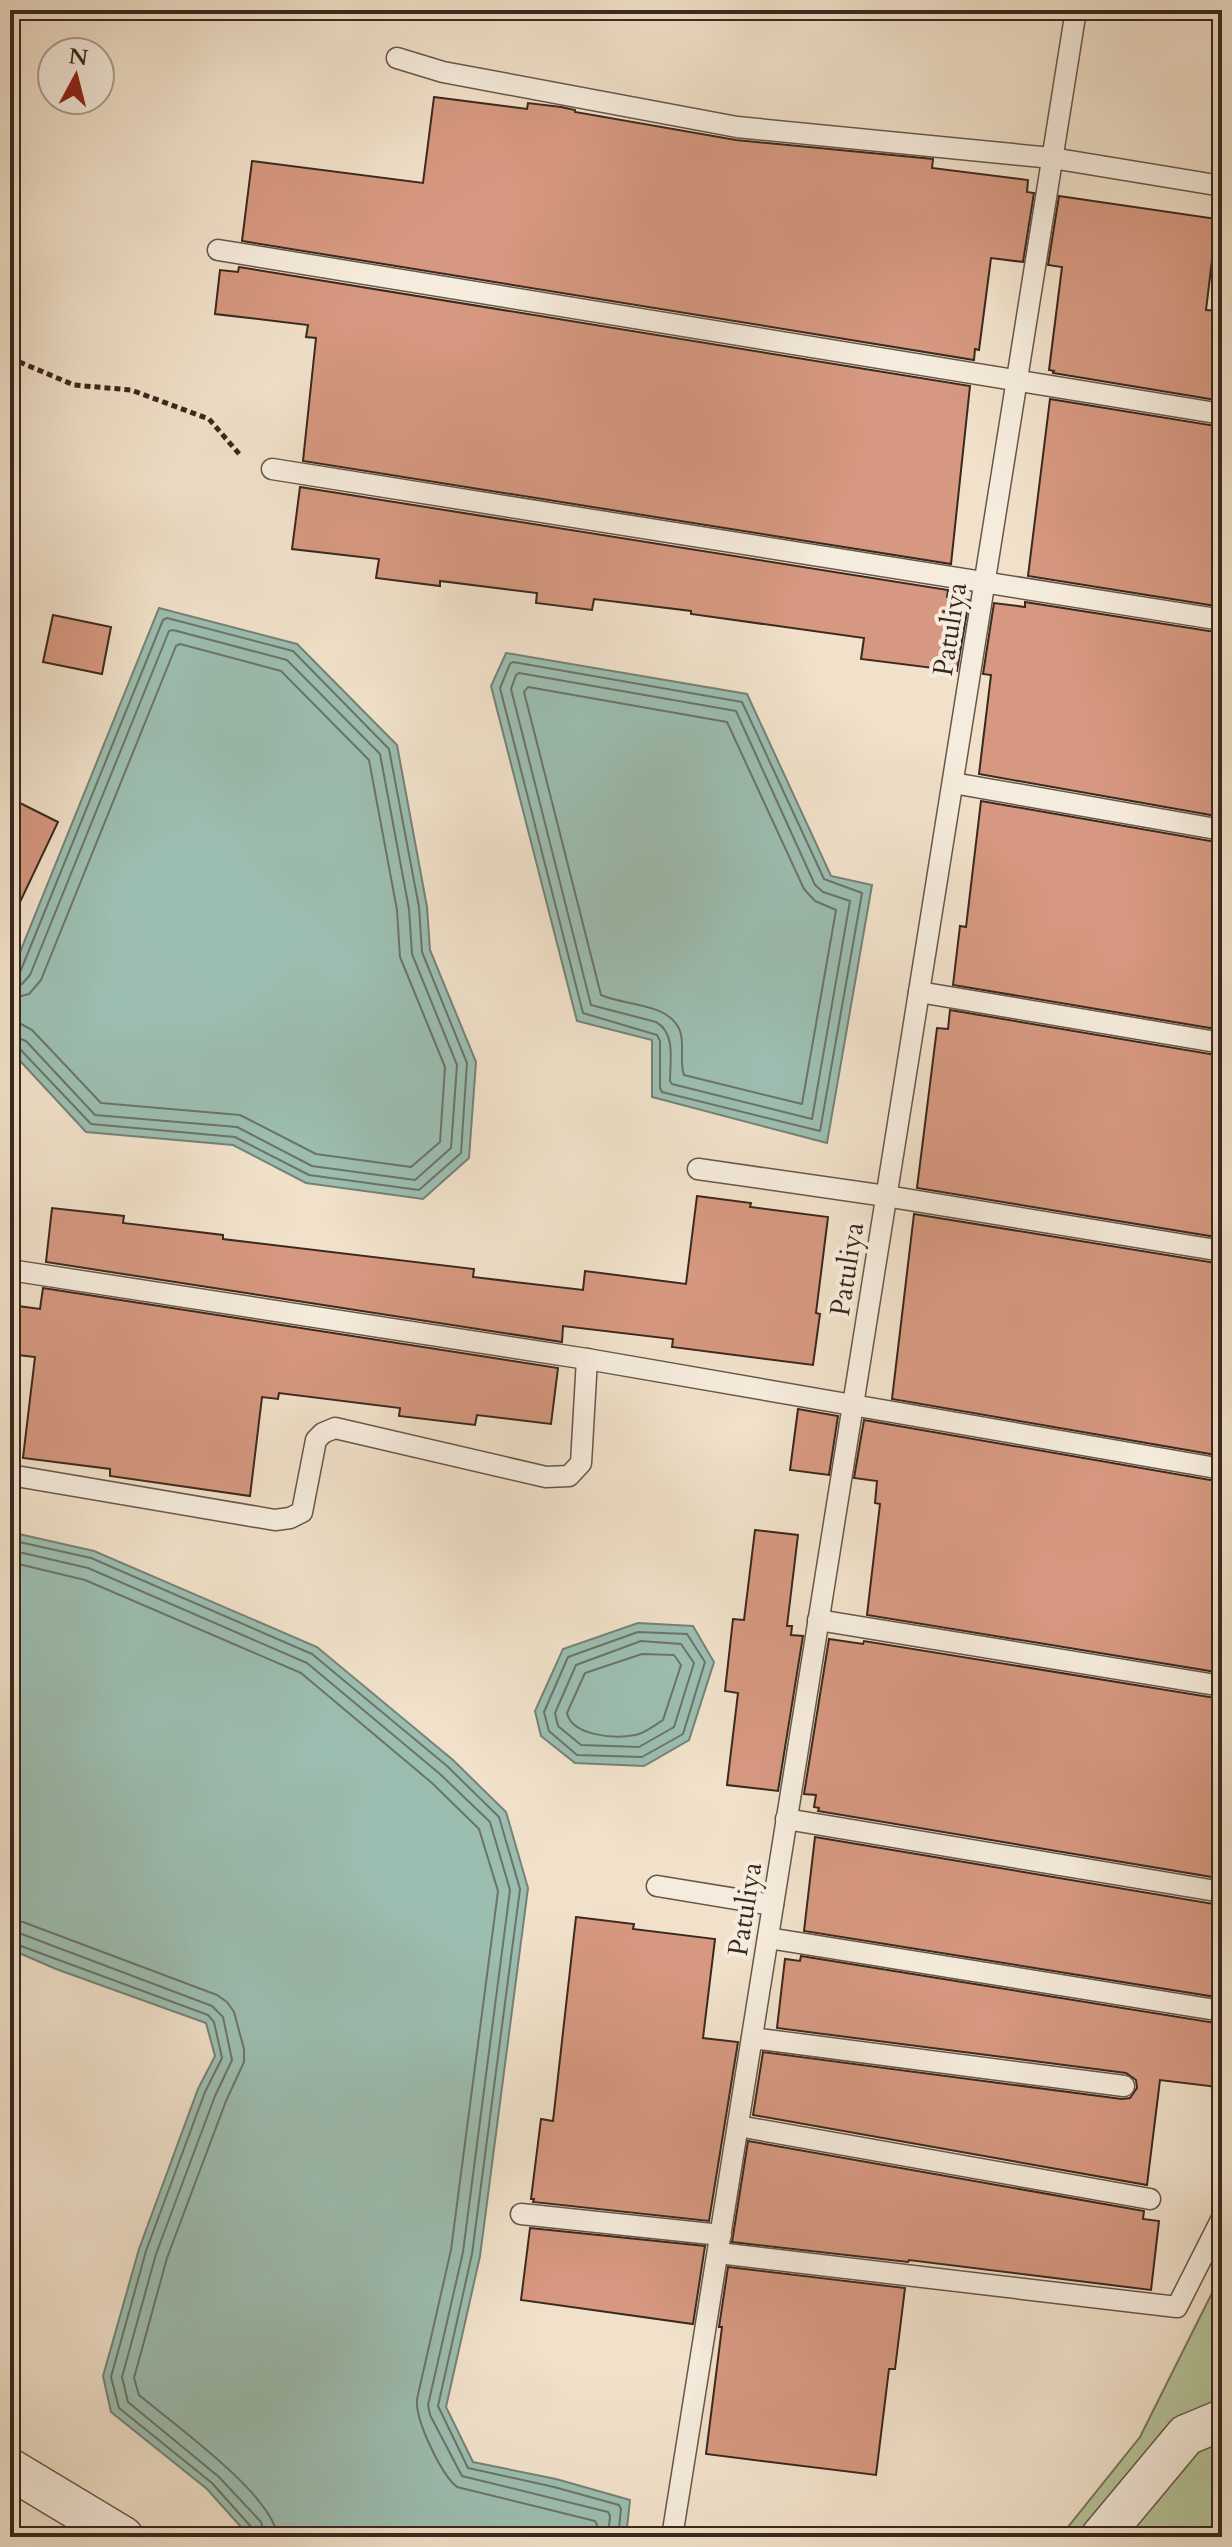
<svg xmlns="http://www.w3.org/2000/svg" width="1232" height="2547" font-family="Cardo,serif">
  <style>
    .green { fill: #b6c49a; stroke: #78765c; stroke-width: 2 }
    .water { fill: #9cbeb1; stroke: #758276; stroke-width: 2 }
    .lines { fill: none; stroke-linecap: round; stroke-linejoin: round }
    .shore { stroke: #6b7468; stroke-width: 2 }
    .building { fill: #d69880; stroke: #3a291e; stroke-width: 2 }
    .lane-casing { stroke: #685749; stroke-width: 23 }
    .street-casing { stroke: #685749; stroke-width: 43 }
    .path { stroke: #3a291e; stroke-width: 5; stroke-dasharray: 6 4; stroke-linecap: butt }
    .lane { stroke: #f6ecdd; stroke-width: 20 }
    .street { stroke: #f6ecdd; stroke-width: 40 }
    .labels { text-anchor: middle; stroke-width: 8; stroke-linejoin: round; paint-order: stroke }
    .street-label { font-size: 28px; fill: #3a291e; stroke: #f6ecdd }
  </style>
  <rect width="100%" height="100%" fill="#f1e1ca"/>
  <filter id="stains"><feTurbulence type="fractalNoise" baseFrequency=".0025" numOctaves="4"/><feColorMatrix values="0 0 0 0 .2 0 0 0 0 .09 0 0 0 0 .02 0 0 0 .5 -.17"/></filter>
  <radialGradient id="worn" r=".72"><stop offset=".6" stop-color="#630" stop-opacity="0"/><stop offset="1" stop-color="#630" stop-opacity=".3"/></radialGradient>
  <!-- green -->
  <path class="green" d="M1222,2273V2537H1060L1140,2437Z"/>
  <!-- water -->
  <g class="water">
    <path d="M159,608L297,644L397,745L427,907L430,950L476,1062L469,1158L423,1199L306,1183L233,1145L86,1132L10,1050V977Z"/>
    <path d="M506,653L747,694L831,876L872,885L827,1143L652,1097V1040L577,1021L491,686Z"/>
    <path d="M10,1532L94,1551L317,1647L453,1760L506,1812L528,1888L480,2256L446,2407L473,2462L556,2479L630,2500L626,2537H250L207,2489L111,2412L103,2376L139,2249L198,2089L215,2056L206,2023L56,1969L10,1949Z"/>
    <path d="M638,1623L693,1626L714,1662L689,1740L644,1766L575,1763L541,1736L535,1711L563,1649Z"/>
  </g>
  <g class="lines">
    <!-- shore -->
    <g class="shore">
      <path d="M513,662L742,702L824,879L862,893L820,1131L662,1092L660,1088V1041L657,1035L583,1013L500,688L510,664Z"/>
      <path d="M519,673L736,711L815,885L823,892L850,901L812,1119L672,1084L670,1081C670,1061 676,1033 656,1022L591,1005L511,689L516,675Z"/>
      <path d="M528,687L727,722L804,889L815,901L836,910L802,1104L684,1075C679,1061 685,1045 680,1031C669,1002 624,1006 601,995L524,692Z"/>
      <path d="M10,977L16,976L21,970L163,620L167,618L293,651L389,749L419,907L422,952L467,1063L461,1153L419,1190L309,1175L235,1137L91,1124L19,1048L10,1045"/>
      <path d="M10,987L22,984L30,975L169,631L173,630L287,660L380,754L409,909L412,954L457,1065L451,1148L415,1180L312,1166L237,1127L95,1115L26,1041L10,1035"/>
      <path d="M10,999L29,994L41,980L176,646L180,644L281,671L369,760L397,910L400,957L445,1067L440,1142L411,1167L316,1154L240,1115L101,1103L32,1030L21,1024L10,1023"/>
      <path d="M10,1540L91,1558L312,1654L447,1766L499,1817L520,1889L472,2254L438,2406L468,2468L554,2487L619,2505L621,2509L618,2537"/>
      <path d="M10,1550L88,1568L307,1663L440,1774L490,1822L510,1890L463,2252L428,2405L430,2415L462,2476L608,2512L610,2516L608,2537"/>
      <path d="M10,1562L85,1580L301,1673L432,1783L479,1829L498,1891L451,2250L417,2399C415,2420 441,2474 457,2487L595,2521L597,2525L596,2537"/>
      <path d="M638,1632L687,1634L705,1662L683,1734L642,1757L577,1755L549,1731L544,1712L568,1657Z"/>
      <path d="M641,1641L681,1644L694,1663L674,1727L639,1747L581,1745L558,1726L555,1713L576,1665Z"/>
      <path d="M642,1654L674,1655L681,1665L663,1720C655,1725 644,1734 635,1735C615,1739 572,1736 567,1713L585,1673Z"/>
      <path d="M10,1920L23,1922L217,1995L227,2002L234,2012L244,2049V2062L226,2101L167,2258L134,2378L139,2395C171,2422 276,2497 277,2537"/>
      <path d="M10,1932L19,1933L212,2006L223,2017L232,2060L215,2096L156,2254L122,2377L128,2402L219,2477L261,2522L265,2537"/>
      <path d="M10,1942L208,2015L214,2022L222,2058L205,2092L146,2251L111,2377L119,2408L212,2483L253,2529L255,2537"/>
    </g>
  </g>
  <!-- building -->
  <g class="building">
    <path d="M434,97L527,109L528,103L561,107L575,110V112L736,140L933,159L932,168L1028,180L1027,192L1034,193L1023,262L991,258L979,350L975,349L974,360L242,241L252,161L423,183Z"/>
    <path d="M1059,196L1217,219L1206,310L1222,311V401L1053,373L1054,371L1049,370L1062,267L1048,265Z"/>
    <path d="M239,267L970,386L951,564L303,461L316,338L306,337L308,325L215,314L220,270L238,272Z"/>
    <path d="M1050,399L1222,427V607L1028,576Z"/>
    <path d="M300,487L948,590L947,597L969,600L957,671L861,659L864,638L691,614V611L594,599L592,610L536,603L537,593L440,581V586L376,578L379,559L292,549Z"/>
    <path d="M1025,602L1222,633V817L979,774L991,675L983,674L994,603L1025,607Z"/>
    <path d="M53,615L111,627L102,674L43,662Z"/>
    <path d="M10,798L58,822L10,923Z"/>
    <path d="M981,801L1222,843V1030L953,985L960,926L966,927Z"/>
    <path d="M950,1010L1222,1056V1238L917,1188L937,1028L948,1029Z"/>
    <path d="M697,1196L751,1203L750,1207L828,1217L816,1313L820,1314L813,1365L672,1347L673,1339L563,1326L562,1342L46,1262L52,1208L124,1216L123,1223L223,1235V1239L474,1269L473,1277L583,1290L585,1271L686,1284Z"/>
    <path d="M914,1214L1222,1264V1331L1214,1398L1222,1399V1456L892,1399Z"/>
    <path d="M43,1288L558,1368L551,1424L477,1415L475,1425L399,1416L400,1408L279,1393L278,1399L262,1397L250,1496L110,1476V1469L23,1458L35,1357L10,1354V1305L40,1309Z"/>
    <path d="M798,1409L838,1416L829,1475L790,1470Z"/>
    <path d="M864,1420L1222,1482V1673L867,1615L880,1504L875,1503L877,1481L854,1478Z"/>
    <path d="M755,1530L798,1535L787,1626H792L791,1635L803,1636L778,1791L727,1785L738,1693L725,1691L733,1619L744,1620Z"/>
    <path d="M829,1639L863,1644L864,1641L1222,1699V1842L1218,1878L818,1811L819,1808L814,1807L816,1795L804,1794Z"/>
    <path d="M815,1837L1214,1904V1908L1222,1909V1998L804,1931Z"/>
    <path d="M576,1917L634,1924L633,1929L715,1939L703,2038L738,2042L709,2221L533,2202L534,2199H531L541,2119L553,2121Z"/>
    <path d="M801,1956L1222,2024L1217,2087L1160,2080L1147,2185L753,2115L763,2052L1122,2099L1130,2098L1137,2088L1136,2080L1126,2073L777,2028L785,1959L800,1961Z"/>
    <path d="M748,2141L1144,2211L1143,2219L1159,2221L1151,2290L909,2260L908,2262L732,2242Z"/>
    <path d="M530,2228L705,2246L693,2324L521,2300Z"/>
    <path d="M728,2267L905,2288L895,2369H889L876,2475L706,2454L722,2327H719Z"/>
  </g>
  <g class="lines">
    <!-- lane casing -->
    <g class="lane-casing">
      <g id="lane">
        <path d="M397,58L443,72L737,127L1052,158L1222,186"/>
        <path d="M218,250L1222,414"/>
        <path d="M272,469L1222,620"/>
        <path d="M953,783L1222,830"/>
        <path d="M919,992L1222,1043"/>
        <path d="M698,1169L886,1196L1222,1251"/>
        <path d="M10,1270L587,1359L1222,1469"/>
        <path d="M10,1475L275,1520L290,1518L302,1512L316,1440L323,1433L335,1428L546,1477L569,1476L581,1463L587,1359"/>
        <path d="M818,1620L1222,1686"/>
        <path d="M786,1819L1222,1892"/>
        <path d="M657,1886L773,1905"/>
        <path d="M768,1938L1222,2011"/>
        <path d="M752,2038L1124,2086"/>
        <path d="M738,2126L1150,2199"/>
        <path d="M521,2214L721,2235"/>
        <path d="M718,2253L1177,2307L1222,2218"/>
        <path d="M672,2537L1076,10"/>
      </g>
    </g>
    <!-- street casing -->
    <g class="street-casing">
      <g id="street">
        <path d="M10,2469L123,2537"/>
        <path d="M1101,2537L1186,2435L1222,2420"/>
      </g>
    </g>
    <!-- path -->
    <path class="path" d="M10,358L74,385L131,390L209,419L241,456"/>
    <!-- lane -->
    <use href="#lane" class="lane"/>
    <!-- street -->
    <use href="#street" class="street"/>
  </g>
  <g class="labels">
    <!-- street labels -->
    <g class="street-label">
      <text transform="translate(949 629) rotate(-81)" y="10">Patuliya</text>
      <text transform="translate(846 1269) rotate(-81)" y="10">Patuliya</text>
      <text transform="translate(744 1909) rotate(-81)" y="10">Patuliya</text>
    </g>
  </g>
  <!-- margin -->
  <rect width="1232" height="2547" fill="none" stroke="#f1e1ca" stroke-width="40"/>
  <rect x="12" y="12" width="1208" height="2523" fill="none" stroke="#3a291e" stroke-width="4"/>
  <rect x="20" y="20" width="1192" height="2507" fill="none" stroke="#3a291e" stroke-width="2"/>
  <!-- north arrow -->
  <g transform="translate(76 76) rotate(7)"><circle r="38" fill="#f6ecdd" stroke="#ab9e91" stroke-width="2"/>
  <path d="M0-6L14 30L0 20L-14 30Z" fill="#8f2418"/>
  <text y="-12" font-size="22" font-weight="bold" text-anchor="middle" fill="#3a291e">N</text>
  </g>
  <rect width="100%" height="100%" filter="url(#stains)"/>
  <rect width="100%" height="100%" fill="url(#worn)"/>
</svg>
